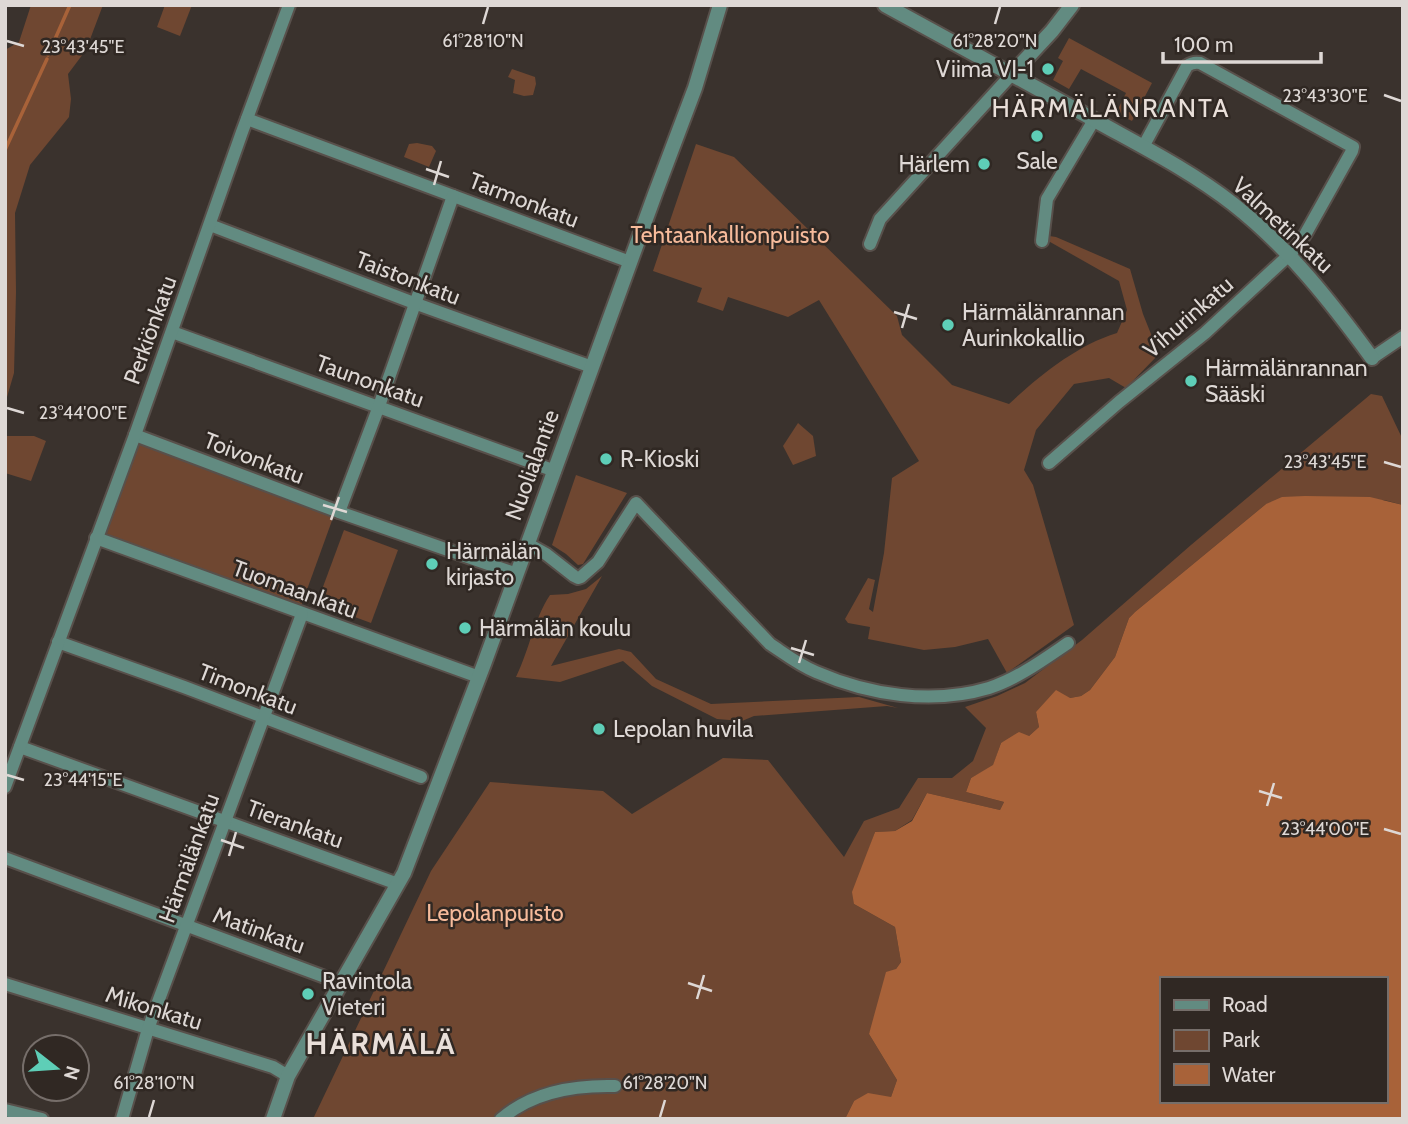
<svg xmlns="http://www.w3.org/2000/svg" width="1408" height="1124" font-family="Cabin,sans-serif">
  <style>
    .green { fill: #6f4731 }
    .water { fill: #a86239; fill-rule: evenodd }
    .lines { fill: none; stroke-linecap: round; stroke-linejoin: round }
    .stream { stroke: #a86239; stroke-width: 3.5 }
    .minor-casing { stroke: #58504b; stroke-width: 16 }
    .tertiary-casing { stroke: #58504b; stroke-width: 18 }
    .minor { stroke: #628b81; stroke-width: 12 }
    .tertiary { stroke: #628b81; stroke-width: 14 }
    .ticks { fill: none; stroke: #ded8d5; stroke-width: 2.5 }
    .poi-dot { fill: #5eceb7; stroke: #302823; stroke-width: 2.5 }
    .labels { text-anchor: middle; stroke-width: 5; stroke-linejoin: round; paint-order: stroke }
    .poi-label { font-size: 23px; fill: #ded8d5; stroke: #302823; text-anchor: start }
    .street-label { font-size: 23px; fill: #ded8d5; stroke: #302823 }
    .park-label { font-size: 23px; fill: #f7bb9b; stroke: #302823 }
    .quarter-label { font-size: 26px; letter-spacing: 2px; fill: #e9dfd9; stroke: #302823 }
    .district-label { font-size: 30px; font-weight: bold; letter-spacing: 2px; fill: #e9dfd9; stroke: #302823 }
    .ticks-label { font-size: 18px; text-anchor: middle; fill: #ded8d5; stroke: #302823; stroke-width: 5; stroke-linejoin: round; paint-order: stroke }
  </style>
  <rect width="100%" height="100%" fill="#3a322d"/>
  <!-- green -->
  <g class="green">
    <path d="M31,5H103L86,50L68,74L71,99L69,117L30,165L15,213L16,292L14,373L5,404V50L19,42Z"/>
    <path d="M165,5H192L180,36L157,27Z"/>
    <path d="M1069,38L1152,83L1132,121L1116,113L1126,93L1081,69L1069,89L1053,80L1063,61L1058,58Z"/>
    <path d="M512,69L535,77L536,84L533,95L524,96L513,93L515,80L508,77Z"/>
    <path d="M417,143L432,146L436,151L429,167L404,157L409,144Z"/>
    <path d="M696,144L734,157L897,316L902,335L952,385L1009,404C1039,376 1077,345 1117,333L1127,310L1119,281L1036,234L1056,237L1130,269L1143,314L1159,354L1126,388L1109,378L1074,384L1036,430L1024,470L1033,485L1074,625L1007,673L988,639L955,647L924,650L868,639L870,627L848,623L845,619L868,578L875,580L869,609L873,612L884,553L892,478L919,461L819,300L788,317L728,297L723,311L697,302L702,288L653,271Z"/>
    <path d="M1371,394L1382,396L1403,440V505L1384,500L1266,504L1135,612L1129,618L1115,657L1090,690L1081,696L1070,698L1036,712L1039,727L1029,736L1001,743L993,766L971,778L966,792L1004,802L1000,810L927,793L912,820L895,831L875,832L868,852L854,904L895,927L901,962L896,969L869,1034L897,1080L891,1097L854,1101L845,1119H313L431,871L490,782L603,791L632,814L723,758L768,760L844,857L864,821L899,808L918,778H952L973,761L986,728L965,707L997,696L1025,683L1082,640L1191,545Z"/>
    <path d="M798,423L813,436L816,456L793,465L783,446Z"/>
    <path d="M5,436H34L46,441L31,481L5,473Z"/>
    <path d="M138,444L334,515L300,609L104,537Z"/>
    <path d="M576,475L627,493L583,564L578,565L566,554L552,545Z"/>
    <path d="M344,530L398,550L371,623L317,603Z"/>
    <path d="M602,576L551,666L619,649L631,652L656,679L711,704L859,697L898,708L887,706L754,716L742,721L717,719L652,686L623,661L560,682L516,677C529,651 534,619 550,595L568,594L586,589Z"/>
  </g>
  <!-- water -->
  <path class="water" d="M1305,496L1370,497L1403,505V1119H845L854,1101L868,1093L891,1097L897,1080L869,1034L886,972L896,969L901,962L895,927L854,904L852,892L875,832L895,831L912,821L927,793L1000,810L1004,802L966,792L971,778L993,765L1001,743L1019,732L1029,736L1039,727L1036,712L1056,690L1070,698L1081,696L1090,690L1115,657L1129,618L1135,612L1266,504L1282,497ZM1161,979H1385V1101H1161Z"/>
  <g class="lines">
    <!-- stream -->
    <g class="stream">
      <path d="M48,55L70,5"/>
      <path d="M5,150L47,59"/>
    </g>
    <!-- minor casing -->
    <g class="minor-casing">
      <g id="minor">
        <path d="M247,119L630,262"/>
        <path d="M210,225L414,303L592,367"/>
        <path d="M1042,241L1047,199L1094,120"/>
        <path d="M870,244L880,219L1011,75"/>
        <path d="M172,332L555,471"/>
        <path d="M1372,358L1403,337"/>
        <path d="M135,435L339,512L517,574"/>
        <path d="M1049,463L1119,402L1205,333L1289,255L1298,245L1306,233L1352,151L1353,147L1200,63C1195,62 1191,63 1187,66L1143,147"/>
        <path d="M339,512L379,406L453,196"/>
        <path d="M96,538L479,677"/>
        <path d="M528,544L546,554L574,576L578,578L581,577L598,562L636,503L770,644C785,654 799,665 816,672C869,695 932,705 989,688C1017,679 1043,660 1068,643"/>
        <path d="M58,642L184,687L421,777"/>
        <path d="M20,747L398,884"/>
        <path d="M5,787L135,435L242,132L289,5"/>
        <path d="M5,858L341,983"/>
        <path d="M5,984L273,1067L288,1076"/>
        <path d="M5,1110L42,1119"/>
        <path d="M122,1119L148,1029L302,614"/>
        <path d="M501,1119C532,1092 576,1085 615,1086"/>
      </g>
    </g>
    <!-- tertiary casing -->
    <g class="tertiary-casing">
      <g id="tertiary">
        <path d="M885,5C951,41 1016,77 1082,113C1133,142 1187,168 1233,204C1288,247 1331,302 1372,358"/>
        <path d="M1011,75L1052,31L1072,5"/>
        <path d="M273,1119L288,1076L404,873L484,664L655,194L695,88L720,5"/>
      </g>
    </g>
    <!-- minor -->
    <use href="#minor" class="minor"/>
    <!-- tertiary -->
    <use href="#tertiary" class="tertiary"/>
  </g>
  <!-- ticks -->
  <path class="ticks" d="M483,24L488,7M995,24L1000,7M7,41L24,46M1384,95L1401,101M426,169L449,177M434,185L441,161M894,312L917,319M902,328L909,304M7,408L24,413M1384,462L1401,467M323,505L347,512M331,520L339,497M791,648L814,655M799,663L806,640M7,775L24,780M1259,791L1282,798M1267,806L1274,783M1384,829L1401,834M221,840L244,848M229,856L236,832M688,983L712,991M697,999L704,975M149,1117L154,1100M660,1117L665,1100"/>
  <!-- markers -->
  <g class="poi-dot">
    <circle cx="1048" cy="69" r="7"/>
    <circle cx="1037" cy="136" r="7"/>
    <circle cx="984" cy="164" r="7"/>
    <circle cx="948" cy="325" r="7"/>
    <circle cx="1191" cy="381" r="7"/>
    <circle cx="606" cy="459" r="7"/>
    <circle cx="432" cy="564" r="7"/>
    <circle cx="465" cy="628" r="7"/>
    <circle cx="599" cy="729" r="7"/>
    <circle cx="308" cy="994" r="7"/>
  </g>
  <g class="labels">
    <!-- poi labels -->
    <g class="poi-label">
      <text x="1034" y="77" text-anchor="end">Viima VI-1</text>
      <text x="1037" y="169" text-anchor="middle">Sale</text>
      <text x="970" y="172" text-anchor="end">Härlem</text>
      <text x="962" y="320">Härmälänrannan<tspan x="962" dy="26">Aurinkokallio</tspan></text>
      <text x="1205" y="376">Härmälänrannan<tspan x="1205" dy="26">Sääski</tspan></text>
      <text x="620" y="467">R-Kioski</text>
      <text x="446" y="559">Härmälän<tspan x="446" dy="26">kirjasto</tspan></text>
      <text x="479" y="636">Härmälän koulu</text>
      <text x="613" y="737">Lepolan huvila</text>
      <text x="322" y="989">Ravintola<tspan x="322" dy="26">Vieteri</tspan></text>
    </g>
    <!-- street labels -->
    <g class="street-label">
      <text transform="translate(524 200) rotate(21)" y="8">Tarmonkatu</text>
      <text transform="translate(1283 225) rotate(43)" y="8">Valmetinkatu</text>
      <text transform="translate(408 278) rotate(21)" y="8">Taistonkatu</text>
      <text transform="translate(1188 317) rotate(-41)" y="8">Vihurinkatu</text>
      <text transform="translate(150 330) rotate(-70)" y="8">Perkiönkatu</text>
      <text transform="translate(370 381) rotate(20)" y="8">Taunonkatu</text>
      <text transform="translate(254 458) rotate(21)" y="8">Toivonkatu</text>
      <text transform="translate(532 465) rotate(-70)" y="8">Nuolialantie</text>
      <text transform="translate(295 589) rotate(20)" y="8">Tuomaankatu</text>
      <text transform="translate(248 689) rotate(21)" y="8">Timonkatu</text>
      <text transform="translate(295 824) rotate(20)" y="8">Tierankatu</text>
      <text transform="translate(189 858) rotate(-70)" y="8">Härmälänkatu</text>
      <text transform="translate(259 930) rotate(20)" y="8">Matinkatu</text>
      <text transform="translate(154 1008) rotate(17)" y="8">Mikonkatu</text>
    </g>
    <!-- park labels -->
    <g class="park-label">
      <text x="730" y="243">Tehtaankallionpuisto</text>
      <text x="495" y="921">Lepolanpuisto</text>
    </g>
    <!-- quarter labels -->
    <g class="quarter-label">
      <text x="1111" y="117">HÄRMÄLÄNRANTA</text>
    </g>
    <!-- district labels -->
    <g class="district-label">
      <text x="381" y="1054">HÄRMÄLÄ</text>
    </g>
  </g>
  <g class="ticks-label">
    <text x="483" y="47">61°28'10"N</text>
    <text x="995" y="47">61°28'20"N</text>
    <text x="83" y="53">23°43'45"E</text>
    <text x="1325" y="102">23°43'30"E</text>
    <text x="83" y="419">23°44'00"E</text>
    <text x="1325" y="468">23°43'45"E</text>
    <text x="83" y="786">23°44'15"E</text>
    <text x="1325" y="835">23°44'00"E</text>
    <text x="154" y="1089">61°28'10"N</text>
    <text x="665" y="1089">61°28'20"N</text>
  </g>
  <!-- border -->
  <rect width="1408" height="1124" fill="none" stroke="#ded8d5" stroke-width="14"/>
  <!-- legend -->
  <rect x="1160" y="977" width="228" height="126" fill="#302823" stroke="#766e6a" stroke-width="2"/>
  <rect x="1174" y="1000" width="35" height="10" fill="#628b81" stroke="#766e6a" stroke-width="2"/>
  <text x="1222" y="1012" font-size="21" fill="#ded8d5">Road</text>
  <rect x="1174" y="1030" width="35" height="21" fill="#6f4731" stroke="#766e6a" stroke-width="2"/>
  <text x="1222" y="1047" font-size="21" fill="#ded8d5">Park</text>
  <rect x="1174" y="1064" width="35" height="21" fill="#a86239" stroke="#766e6a" stroke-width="2"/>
  <text x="1222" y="1082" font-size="21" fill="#ded8d5">Water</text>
  <!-- north arrow -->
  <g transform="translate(56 1068) rotate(107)"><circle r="33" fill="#302823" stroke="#766e6a" stroke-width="2"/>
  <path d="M0-5L12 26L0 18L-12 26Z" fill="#5eceb7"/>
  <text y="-10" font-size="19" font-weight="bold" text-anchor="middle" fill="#ded8d5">N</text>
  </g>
  <!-- scale -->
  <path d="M1163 52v10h158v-10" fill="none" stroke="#ded8d5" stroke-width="3.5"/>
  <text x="1174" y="52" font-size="21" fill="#ded8d5" stroke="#302823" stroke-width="5" paint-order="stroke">100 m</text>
</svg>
